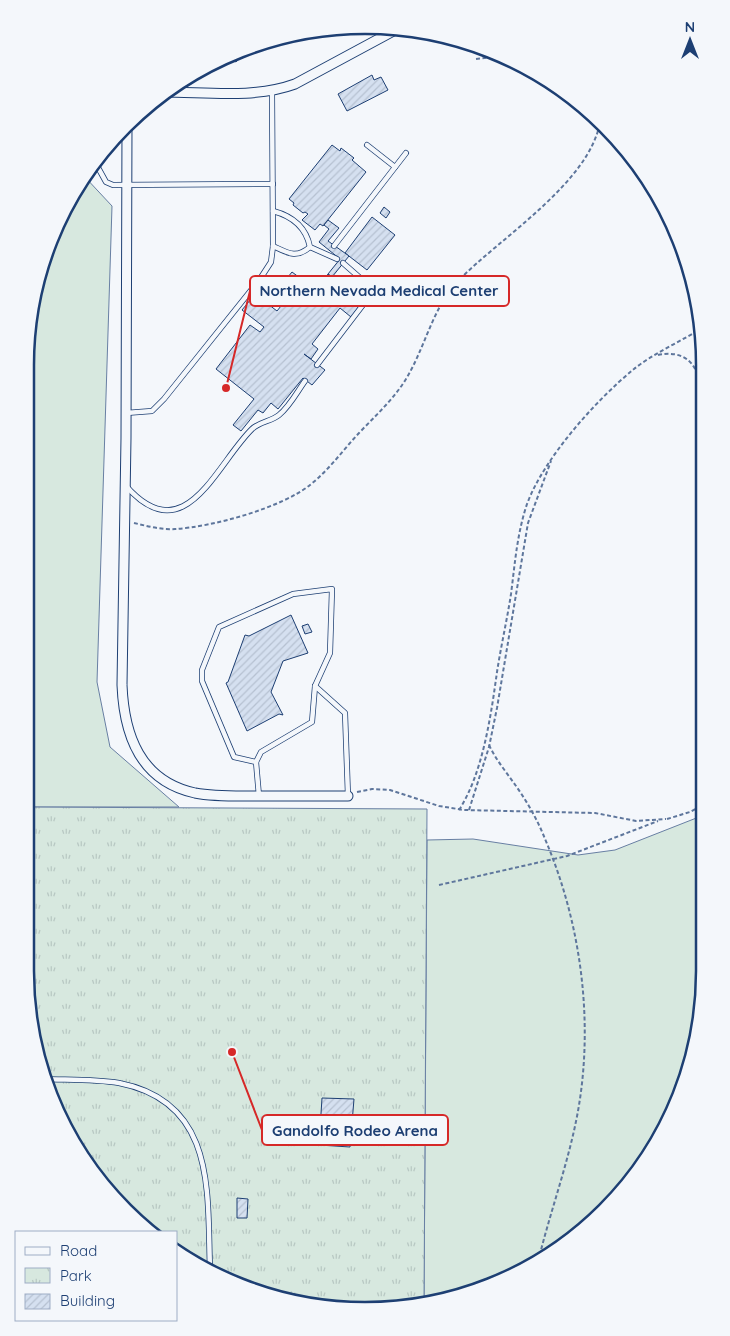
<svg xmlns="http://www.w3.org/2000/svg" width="730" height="1336" font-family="Quicksand,sans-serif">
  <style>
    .grass { fill: #d7e8df; stroke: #687fa3 }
    .park { fill: url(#park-tufts); stroke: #687fa3 }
    .building { fill: url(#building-hatch); stroke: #1d3f73 }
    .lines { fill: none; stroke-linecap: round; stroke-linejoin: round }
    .service-casing { stroke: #1d3f73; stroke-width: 6 }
    .minor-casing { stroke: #1d3f73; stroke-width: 11 }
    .path { stroke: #5e769c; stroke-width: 2; stroke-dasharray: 4 2.5; stroke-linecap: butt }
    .service { stroke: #f4f7fb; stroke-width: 4.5 }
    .minor { stroke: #f4f7fb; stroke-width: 9 }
    .rim { fill: none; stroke: #1d3f73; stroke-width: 2.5 }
    .leader { fill: none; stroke: #d62828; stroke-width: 2 }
    .callout-dot { fill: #d62828; stroke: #f4f7fb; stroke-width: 2 }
    .callout { fill: #f4f7fb; stroke: #d62828; stroke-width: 2 }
    .callout-label { font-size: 15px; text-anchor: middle; font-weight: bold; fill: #1d3f73 }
  </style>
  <defs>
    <pattern id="park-tufts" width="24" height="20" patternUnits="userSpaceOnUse" patternTransform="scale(1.25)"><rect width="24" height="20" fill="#d7e8df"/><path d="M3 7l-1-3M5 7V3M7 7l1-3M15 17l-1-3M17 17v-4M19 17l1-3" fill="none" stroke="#b8c8c3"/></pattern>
    <pattern id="building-hatch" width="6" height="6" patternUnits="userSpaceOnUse" patternTransform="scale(1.25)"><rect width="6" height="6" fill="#d5e0f0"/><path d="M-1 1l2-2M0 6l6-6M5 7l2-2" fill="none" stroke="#b6c1d1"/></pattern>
  </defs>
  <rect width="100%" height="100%" fill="#f4f7fb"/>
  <!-- grass -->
  <g class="grass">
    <path d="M84,176L112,206L97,682L110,747L179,807H25L26,343L37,277L70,195Z"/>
    <path d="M704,815V993L693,1059L660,1141L589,1226L495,1285L424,1302L427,840L473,839L578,855L615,850Z"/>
  </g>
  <!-- park -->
  <path class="park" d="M25,807L427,809L424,1302L388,1310L277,1299L176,1254V1232H153L95,1178L43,1081L25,971Z"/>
  <!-- building -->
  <g class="building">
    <path d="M243,49L245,51L236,62L231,59L228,62L223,57Z"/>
    <path d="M372,75L374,80L381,77L388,90L347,111L338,94Z"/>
    <path d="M332,145L340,151L341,148L354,158L352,160L366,172L323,226L320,224L315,230L302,220L308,214L305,212L303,213L293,205L294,203L289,199Z"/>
    <path d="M384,207L390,212L386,218L380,213Z"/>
    <path d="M372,217L395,235L367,270L345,253Z"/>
    <path d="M328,220L339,228L328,241L349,256L332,277L328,274L340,259L319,242L329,229L324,225Z"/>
    <path d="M292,272L316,290L328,274L363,301L351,317L340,308L312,344L318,349L311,359L304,354L325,370L312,385L303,378L278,409L271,403L263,413L258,410L241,431L233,425L254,399L216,369L250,325L260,332L264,327L242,310L255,294L277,311L281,306L271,298Z"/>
    <path d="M291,615L308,653L283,661L271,692L283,715L279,714L247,731L226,683L228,682L245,635L249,636Z"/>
    <path d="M308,624L312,632L305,634L302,626Z"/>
    <path d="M322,1098L354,1099L350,1147L319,1145Z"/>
    <path d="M237,1198L248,1199L247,1218H237Z"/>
  </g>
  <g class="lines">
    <!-- service casing -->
    <g class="service-casing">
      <g id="service">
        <path d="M367,145L395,167"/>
        <path d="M95,162L106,182L113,185L273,184"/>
        <path d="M273,211C292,216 306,227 310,247L337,259"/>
        <path d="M273,246C288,253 296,259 310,247"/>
        <path d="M334,246L406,153"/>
        <path d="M317,365L369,297L367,284L343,263"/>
        <path d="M126,413L152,411L164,399L260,279L271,262L273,246L272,91"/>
        <path d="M126,486C185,553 216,464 252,429C259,422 272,421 279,415C290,406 297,392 305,381"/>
        <path d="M256,762L261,752L312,722L315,686"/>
        <path d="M259,796L256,762L234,757L202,681V670L219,627L293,594L332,589L330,653L315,686L345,713L348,796"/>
        <path d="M43,1079C68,1080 95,1079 119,1083C217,1102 207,1193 210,1269"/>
      </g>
    </g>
    <!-- minor casing -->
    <g class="minor-casing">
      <g id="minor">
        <path d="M163,92C206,92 254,99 295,84L399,28"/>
        <path d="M127,125L126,438L122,685C124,735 140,781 195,793C216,797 239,796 260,796C289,796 319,796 348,796"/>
      </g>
    </g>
    <!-- path -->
    <g class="path">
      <path d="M476,59L503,56"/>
      <path d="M702,350C696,384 694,422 703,456"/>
      <path d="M658,355C677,351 692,357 698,376"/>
      <path d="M134,523C147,526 161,530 175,529C212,527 281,508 310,485C329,470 343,450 359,433C376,415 393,400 406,379C425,348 433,306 459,280C500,238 590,182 600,122"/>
      <path d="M489,745C496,760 507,773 516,786C528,803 538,821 545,839C581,923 594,1021 578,1111C569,1161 551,1209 539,1258"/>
      <path d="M357,792L372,789L390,790L439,806L464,810L595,813L636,821L666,819"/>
      <path d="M459,810C483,773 491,715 497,672C501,646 507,620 511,594C515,563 517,534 527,504C544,458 596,400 634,369C654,353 680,342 702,328"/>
      <path d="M469,810L489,747L497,708L528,523L551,461"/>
      <path d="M667,819L690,812L704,804"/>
      <path d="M439,885L567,856L658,821"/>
    </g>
    <!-- service -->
    <use href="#service" class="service"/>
    <!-- minor -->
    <use href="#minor" class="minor"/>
  </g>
  <!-- crop -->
  <path d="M0 0H730V1336H0ZM365 34H365A331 331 0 0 1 696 365V971A331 331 0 0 1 365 1302H365A331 331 0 0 1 34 971V365A331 331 0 0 1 365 34Z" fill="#f4f7fb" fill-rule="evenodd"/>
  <path class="rim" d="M365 34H365A331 331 0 0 1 696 365V971A331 331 0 0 1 365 1302H365A331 331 0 0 1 34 971V365A331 331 0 0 1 365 34Z"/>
  <!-- callouts -->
  <path class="leader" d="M226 388L250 291M232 1052L262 1130"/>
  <g class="callout-dot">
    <circle cx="226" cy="388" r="5"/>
    <circle cx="232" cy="1052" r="5"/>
  </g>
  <g class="callout">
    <rect x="250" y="276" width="259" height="30" rx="5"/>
    <rect x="262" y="1115" width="186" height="30" rx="5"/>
  </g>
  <g class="callout-label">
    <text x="379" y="296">Northern Nevada Medical Center</text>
    <text x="355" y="1136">Gandolfo Rodeo Arena</text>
  </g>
  <!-- legend -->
  <rect x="15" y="1231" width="162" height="90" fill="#f4f7fb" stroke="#9eadc5"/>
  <rect x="25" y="1247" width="25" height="8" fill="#f4f7fb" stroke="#9eadc5"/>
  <text x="60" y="1256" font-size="15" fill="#1d3f73">Road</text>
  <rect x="25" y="1268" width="25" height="15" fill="url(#park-tufts)" stroke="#9eadc5"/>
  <text x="60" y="1281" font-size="15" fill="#1d3f73">Park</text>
  <rect x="25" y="1294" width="25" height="15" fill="url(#building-hatch)" stroke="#9eadc5"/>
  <text x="60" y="1306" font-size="15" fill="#1d3f73">Building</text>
  <!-- north arrow -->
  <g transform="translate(690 40)" stroke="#f4f7fb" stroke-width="4" paint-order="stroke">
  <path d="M0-4L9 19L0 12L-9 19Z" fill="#1d3f73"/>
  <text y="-8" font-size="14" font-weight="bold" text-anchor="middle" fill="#1d3f73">N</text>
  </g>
</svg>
